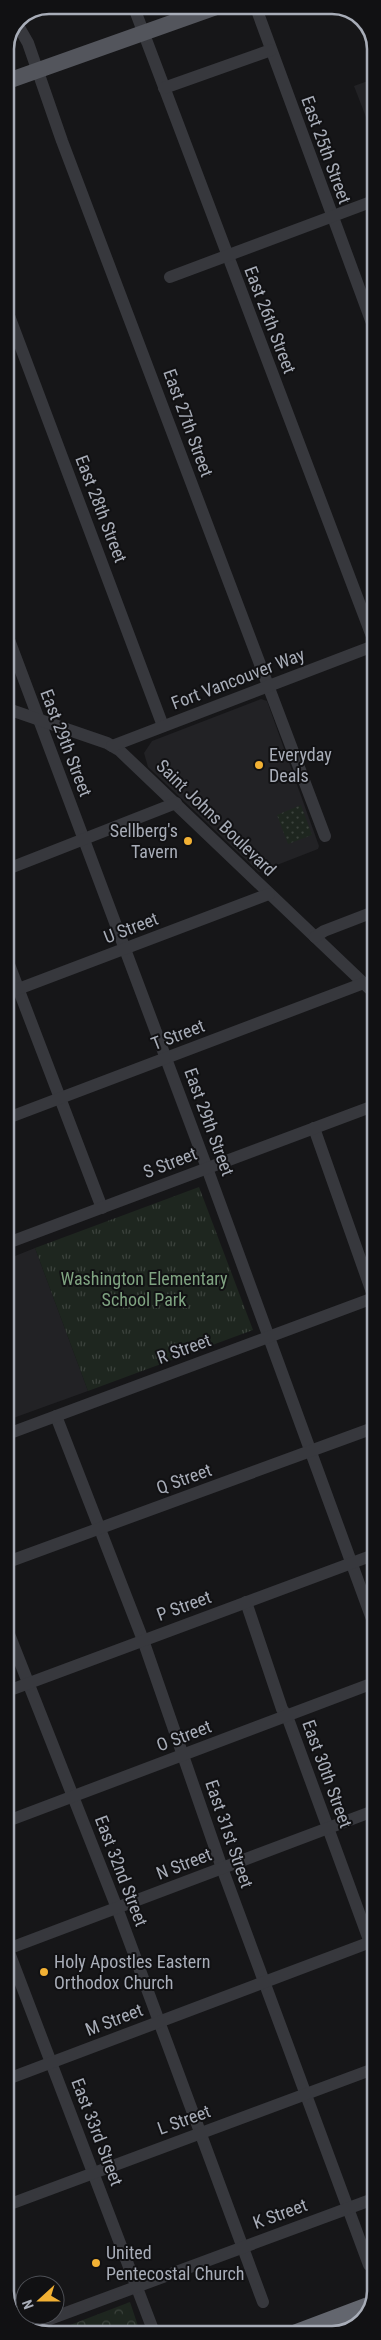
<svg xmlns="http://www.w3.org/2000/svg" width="381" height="2340" font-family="'Roboto Condensed',sans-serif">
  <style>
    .built { fill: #222225 }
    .forest { fill: url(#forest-crowns) }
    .park { fill: url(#park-tufts) }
    .garden { fill: url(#garden-dots) }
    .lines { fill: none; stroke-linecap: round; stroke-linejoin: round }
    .minor { stroke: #37383d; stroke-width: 12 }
    .major { stroke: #53555c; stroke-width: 16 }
    .highway { stroke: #63666e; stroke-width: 19 }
    .poi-dot { fill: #f2b134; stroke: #111113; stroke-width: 2 }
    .labels { text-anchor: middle; stroke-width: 4; stroke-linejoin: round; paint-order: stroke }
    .street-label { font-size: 18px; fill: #a8adb8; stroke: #111113 }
    .poi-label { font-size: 18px; fill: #a8adb8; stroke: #111113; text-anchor: start }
    .park-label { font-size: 18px; fill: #7fa381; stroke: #111113 }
    .rim { fill: none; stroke: #a8adb8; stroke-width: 2.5 }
  </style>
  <defs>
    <pattern id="forest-crowns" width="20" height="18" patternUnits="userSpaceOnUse" patternTransform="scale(1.25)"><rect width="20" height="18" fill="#1e261f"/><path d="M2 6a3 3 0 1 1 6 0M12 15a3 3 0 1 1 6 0" fill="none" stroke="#3c433d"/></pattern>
    <pattern id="park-tufts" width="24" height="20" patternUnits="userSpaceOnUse" patternTransform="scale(1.25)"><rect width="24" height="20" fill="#1e261f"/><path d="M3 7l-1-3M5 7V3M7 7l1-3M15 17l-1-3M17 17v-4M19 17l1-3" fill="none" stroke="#3c433d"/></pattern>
    <pattern id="garden-dots" width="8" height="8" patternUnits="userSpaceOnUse" patternTransform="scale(1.25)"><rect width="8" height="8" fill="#1e261f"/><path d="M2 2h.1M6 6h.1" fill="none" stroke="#3c433d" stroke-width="1.8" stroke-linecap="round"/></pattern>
  </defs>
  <rect width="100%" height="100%" fill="#161618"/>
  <!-- built -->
  <g class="built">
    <path d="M376,78V143L354,86Z"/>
    <path d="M261,699L267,701L319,846L318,849L259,872L148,767L144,753L152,741Z"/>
    <path d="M35,1248L88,1391L5,1421V1260Z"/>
  </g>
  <!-- forest -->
  <path class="forest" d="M130,2302L141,2335H44Z"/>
  <!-- park -->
  <path class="park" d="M199,1187L253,1330L88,1391L35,1248Z"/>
  <!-- garden -->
  <path class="garden" d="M301,805L312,835L288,844L277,815Z"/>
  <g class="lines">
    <!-- minor -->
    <g class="minor">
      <path d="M133,5L376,647"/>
      <path d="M255,5L376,334"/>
      <path d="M16,22L28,43L62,141L325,836"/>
      <path d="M164,88L271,50"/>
      <path d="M170,277L376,200"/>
      <path d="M5,305L163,726"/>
      <path d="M5,629L207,1168L376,1630"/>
      <path d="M5,708L107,743L119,750L376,995"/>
      <path d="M112,746L376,645"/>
      <path d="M5,870L176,803"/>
      <path d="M315,937L324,931L376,911"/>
      <path d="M5,954L102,1208"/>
      <path d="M5,994L269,894"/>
      <path d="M5,1119L364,983"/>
      <path d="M314,1128L374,1298"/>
      <path d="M5,1244L376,1105"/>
      <path d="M56,1416L143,1640L222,1868L369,2265"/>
      <path d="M5,1435L376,1297"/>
      <path d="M5,1563L376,1427"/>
      <path d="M246,1602L282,1709L287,1716L376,1959"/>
      <path d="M5,1624L117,1908L263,2302"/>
      <path d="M5,1692L376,1554"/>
      <path d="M5,1822L376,1682"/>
      <path d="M5,1942L155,2335"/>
      <path d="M5,1950L376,1810"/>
      <path d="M5,2080L376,1940"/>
      <path d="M5,2206L376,2068"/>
      <path d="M28,2327L376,2198"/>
    </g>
    <!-- major -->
    <path class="major" d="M5,82L222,5"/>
    <!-- highway -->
    <path class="highway" d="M293,2335L370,2306"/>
  </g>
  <!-- markers -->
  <g class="poi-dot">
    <circle cx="259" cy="765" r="5"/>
    <circle cx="188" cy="841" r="5"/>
    <circle cx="44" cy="1972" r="5"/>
    <circle cx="96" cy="2263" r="5"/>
  </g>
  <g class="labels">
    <!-- street labels -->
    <g class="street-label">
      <text transform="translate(326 150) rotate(70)" y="6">East 25th Street</text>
      <text transform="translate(270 320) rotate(69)" y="6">East 26th Street</text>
      <text transform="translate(188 423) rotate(70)" y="6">East 27th Street</text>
      <text transform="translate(101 509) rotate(69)" y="6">East 28th Street</text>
      <text transform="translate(238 679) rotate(-21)" y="6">Fort Vancouver Way</text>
      <text transform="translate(66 743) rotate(69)" y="6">East 29th Street</text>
      <text transform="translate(216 818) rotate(44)" y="6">Saint Johns Boulevard</text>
      <text transform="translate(131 928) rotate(-21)" y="6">U Street</text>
      <text transform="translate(178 1035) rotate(-21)" y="6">T Street</text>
      <text transform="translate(209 1122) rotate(70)" y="6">East 29th Street</text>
      <text transform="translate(170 1163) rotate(-21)" y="6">S Street</text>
      <text transform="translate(184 1349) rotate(-20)" y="6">R Street</text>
      <text transform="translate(184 1479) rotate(-20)" y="6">Q Street</text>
      <text transform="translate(184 1606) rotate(-20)" y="6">P Street</text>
      <text transform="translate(184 1736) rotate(-21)" y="6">O Street</text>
      <text transform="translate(327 1774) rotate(70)" y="6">East 30th Street</text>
      <text transform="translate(229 1834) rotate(71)" y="6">East 31st Street</text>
      <text transform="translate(184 1864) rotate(-21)" y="6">N Street</text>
      <text transform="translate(121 1871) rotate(69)" y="6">East 32nd Street</text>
      <text transform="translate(114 2020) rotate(-21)" y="6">M Street</text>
      <text transform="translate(184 2120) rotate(-20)" y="6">L Street</text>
      <text transform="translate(97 2132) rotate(69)" y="6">East 33rd Street</text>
      <text transform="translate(280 2214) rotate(-20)" y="6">K Street</text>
    </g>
    <!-- poi labels -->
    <g class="poi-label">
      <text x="269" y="761">Everyday<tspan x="269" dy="21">Deals</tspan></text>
      <text x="178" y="837" text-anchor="end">Sellberg's<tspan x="178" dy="21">Tavern</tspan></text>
      <text x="54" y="1968">Holy Apostles Eastern<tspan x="54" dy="21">Orthodox Church</tspan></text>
      <text x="106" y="2259">United<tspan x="106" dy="21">Pentecostal Church</tspan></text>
    </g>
    <!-- park labels -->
    <g class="park-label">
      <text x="144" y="1285">Washington Elementary<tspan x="144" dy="21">School Park</tspan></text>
    </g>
  </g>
  <!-- crop -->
  <path d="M0 0H381V2340H0ZM49 14H332A35 35 0 0 1 367 49V2291A35 35 0 0 1 332 2326H49A35 35 0 0 1 14 2291V49A35 35 0 0 1 49 14Z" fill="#111113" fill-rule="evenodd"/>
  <path class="rim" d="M49 14H332A35 35 0 0 1 367 49V2291A35 35 0 0 1 332 2326H49A35 35 0 0 1 14 2291V49A35 35 0 0 1 49 14Z"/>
  <!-- north arrow -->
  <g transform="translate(40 2300) rotate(249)"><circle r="24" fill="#111113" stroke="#4d4f55"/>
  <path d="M0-4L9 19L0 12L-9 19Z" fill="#f2b134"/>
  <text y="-8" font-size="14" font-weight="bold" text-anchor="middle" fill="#a8adb8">N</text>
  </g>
</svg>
